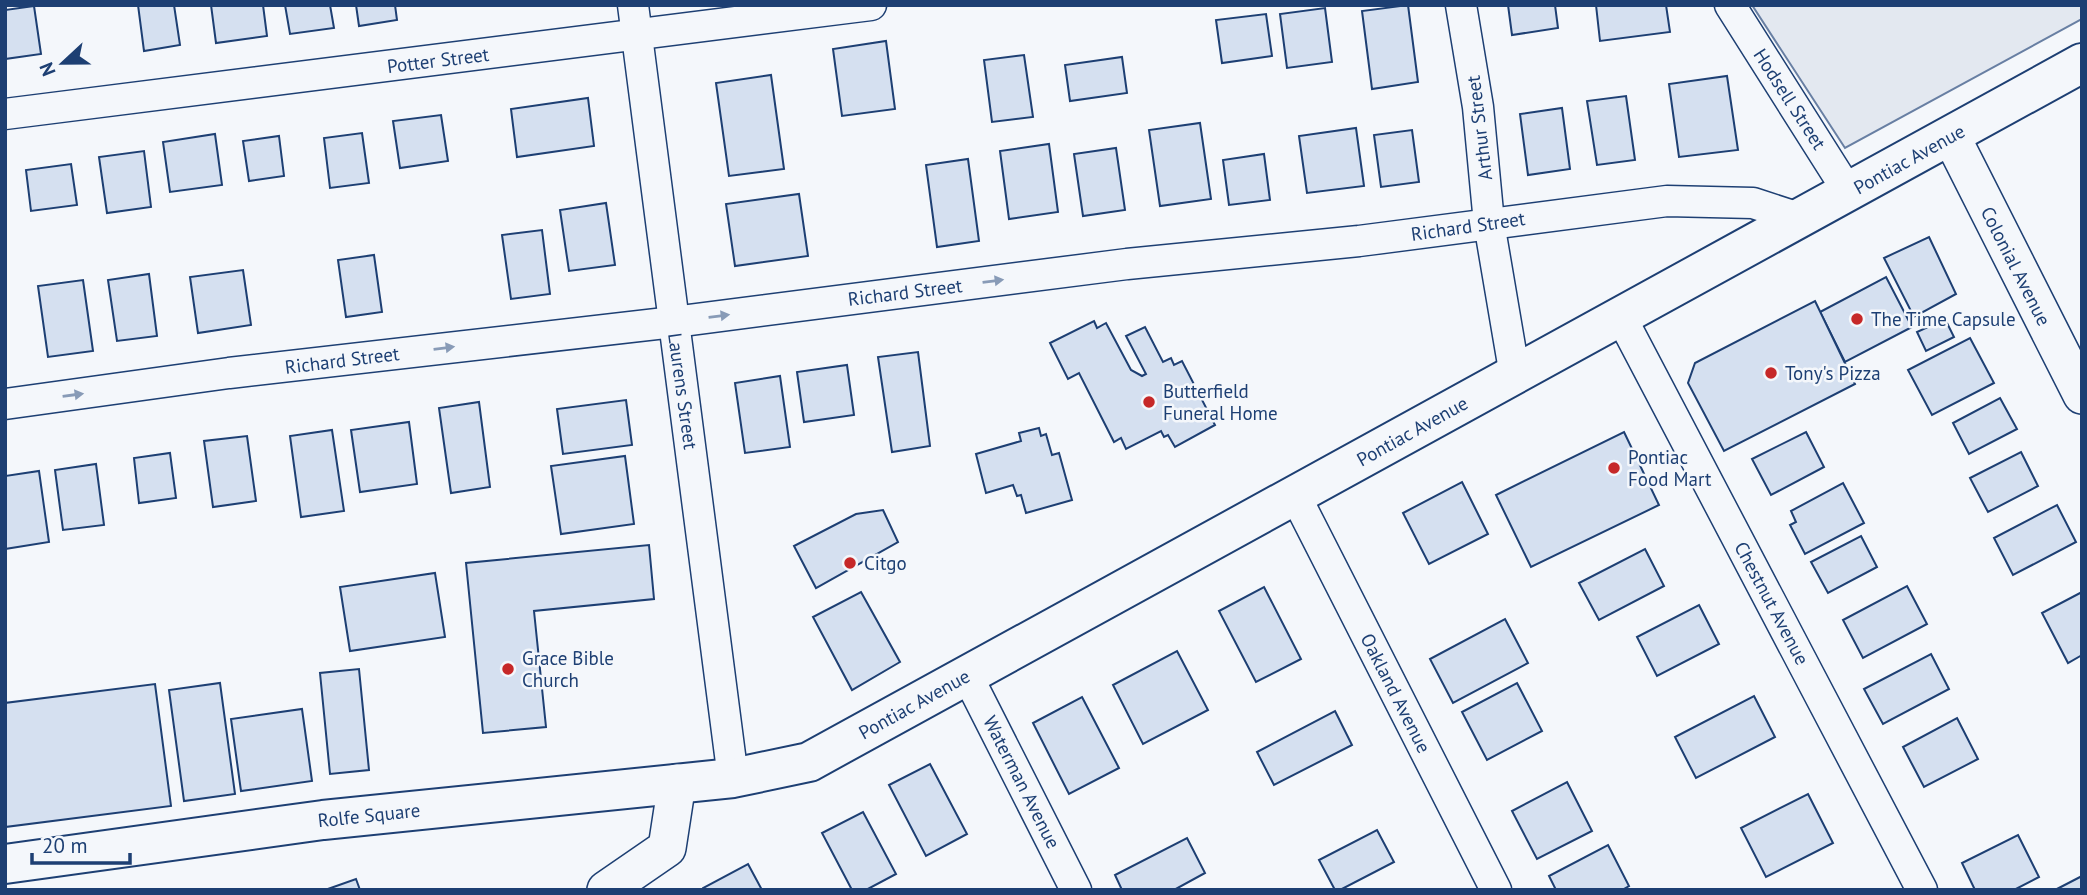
<svg xmlns="http://www.w3.org/2000/svg" width="2087" height="895" font-family="'PT Sans',sans-serif">
  <style>
    .parking { fill: #e3e8f0; stroke: #687fa3; stroke-width: 2 }
    .building { fill: #d5e0f0; stroke: #1d3f73; stroke-width: 2 }
    .lines { fill: none; stroke-linecap: round; stroke-linejoin: round }
    .minor-casing { stroke: #1d3f73; stroke-width: 33 }
    .tertiary-casing { stroke: #1d3f73; stroke-width: 40 }
    .secondary-casing { stroke: #1d3f73; stroke-width: 42 }
    .minor { stroke: #f4f7fb; stroke-width: 30 }
    .tertiary { stroke: #f4f7fb; stroke-width: 37 }
    .secondary { stroke: #f4f7fb; stroke-width: 38 }
    .oneway { fill: #889bb7 }
    .poi-dot { fill: #c62828; stroke: #f4f7fb; stroke-width: 2.5 }
    .labels { text-anchor: middle; stroke-width: 5; stroke-linejoin: round; paint-order: stroke }
    .street-label { font-size: 19px; fill: #1d3f73; stroke: #f4f7fb }
    .poi-label { font-size: 19px; fill: #1d3f73; stroke: #f4f7fb; text-anchor: start }
  </style>
  <rect width="100%" height="100%" fill="#f4f7fb"/>
  <!-- parking -->
  <path class="parking" d="M1752,5H2082V19L1845,148Z"/>
  <!-- building -->
  <g class="building">
    <path d="M138,5H174L180,45L144,51Z"/>
    <path d="M211,5H263L267,36L216,43Z"/>
    <path d="M285,5H330L334,28L290,34Z"/>
    <path d="M356,5H395L397,20L359,26Z"/>
    <path d="M1408,5L1418,82L1372,89L1362,11Z"/>
    <path d="M1508,5H1555L1558,28L1512,35Z"/>
    <path d="M1596,5H1666L1670,32L1600,41Z"/>
    <path d="M34,6L41,54L5,59V10Z"/>
    <path d="M1325,8L1332,62L1287,68L1280,14Z"/>
    <path d="M1266,14L1272,56L1222,63L1216,20Z"/>
    <path d="M886,41L895,109L842,116L833,49Z"/>
    <path d="M1024,55L1033,117L992,122L984,60Z"/>
    <path d="M1122,57L1127,93L1070,101L1065,65Z"/>
    <path d="M771,75L784,169L729,176L716,83Z"/>
    <path d="M1727,76L1738,150L1679,157L1669,84Z"/>
    <path d="M1626,96L1635,160L1597,165L1587,101Z"/>
    <path d="M588,98L594,146L517,157L511,109Z"/>
    <path d="M1562,108L1570,169L1528,175L1520,114Z"/>
    <path d="M441,115L448,161L400,168L393,121Z"/>
    <path d="M1200,123L1211,199L1160,206L1149,130Z"/>
    <path d="M1356,128L1364,186L1307,193L1299,136Z"/>
    <path d="M1412,130L1419,182L1381,187L1374,135Z"/>
    <path d="M362,133L369,183L330,188L324,138Z"/>
    <path d="M215,134L222,185L170,192L163,142Z"/>
    <path d="M279,136L284,176L249,181L243,141Z"/>
    <path d="M1049,144L1058,212L1009,219L1000,151Z"/>
    <path d="M1116,148L1125,210L1083,216L1074,154Z"/>
    <path d="M144,151L151,207L107,213L99,157Z"/>
    <path d="M1264,154L1270,200L1229,205L1223,160Z"/>
    <path d="M968,159L979,241L937,247L926,165Z"/>
    <path d="M71,164L77,205L31,211L26,170Z"/>
    <path d="M799,194L808,256L735,266L726,204Z"/>
    <path d="M606,203L615,265L569,271L560,210Z"/>
    <path d="M542,230L550,294L511,299L502,235Z"/>
    <path d="M1929,237L1956,294L1914,317L1884,258Z"/>
    <path d="M374,255L382,312L346,317L338,260Z"/>
    <path d="M243,270L251,325L198,333L190,277Z"/>
    <path d="M149,274L157,336L117,341L108,280Z"/>
    <path d="M1886,277L1912,327L1845,362L1820,312Z"/>
    <path d="M83,280L93,351L48,357L38,286Z"/>
    <path d="M1815,301L1855,384L1724,451L1688,383L1695,363Z"/>
    <path d="M1945,319L1954,337L1926,351L1917,332Z"/>
    <path d="M1094,321L1097,328L1106,323L1131,370L1142,376L1146,374L1126,336L1145,327L1163,362L1171,358L1174,365L1182,361L1215,425L1175,447L1168,435L1164,437L1161,431L1126,449L1121,438L1114,442L1079,373L1068,379L1050,343Z"/>
    <path d="M1970,338L1994,383L1932,415L1908,370Z"/>
    <path d="M918,352L930,446L892,452L878,357Z"/>
    <path d="M847,365L854,415L804,422L797,372Z"/>
    <path d="M780,376L790,447L745,453L735,383Z"/>
    <path d="M2000,398L2017,429L1969,454L1953,423Z"/>
    <path d="M626,400L632,445L563,454L557,409Z"/>
    <path d="M479,402L490,487L451,493L439,408Z"/>
    <path d="M409,422L417,484L360,492L351,430Z"/>
    <path d="M1039,428L1041,436L1046,434L1052,455L1059,453L1072,500L1026,513L1021,495L1017,496L1013,485L986,493L976,454L1021,441L1019,433Z"/>
    <path d="M332,430L344,511L301,517L290,436Z"/>
    <path d="M1624,432L1659,505L1531,567L1496,495Z"/>
    <path d="M1806,432L1824,467L1771,495L1752,459Z"/>
    <path d="M247,436L256,501L213,507L204,441Z"/>
    <path d="M2021,452L2038,486L1988,512L1970,478Z"/>
    <path d="M170,453L176,498L139,503L134,458Z"/>
    <path d="M625,456L634,524L561,534L551,466Z"/>
    <path d="M96,464L104,525L63,530L55,470Z"/>
    <path d="M39,471L49,542L5,549V476Z"/>
    <path d="M1462,482L1488,534L1429,564L1403,513Z"/>
    <path d="M1843,483L1864,523L1805,554L1790,525L1796,522L1791,511Z"/>
    <path d="M2057,505L2076,542L2013,575L1994,538Z"/>
    <path d="M883,510L898,542L816,588L794,546L856,514Z"/>
    <path d="M1861,536L1877,567L1828,593L1811,562Z"/>
    <path d="M649,545L654,599L534,611L546,727L483,733L466,563Z"/>
    <path d="M1645,549L1664,586L1599,620L1579,583Z"/>
    <path d="M435,573L445,637L350,651L340,587Z"/>
    <path d="M1907,586L1927,624L1863,658L1843,620Z"/>
    <path d="M1264,587L1301,659L1256,682L1219,611Z"/>
    <path d="M861,592L900,662L852,690L813,617Z"/>
    <path d="M2082,592V655L2068,663L2042,613Z"/>
    <path d="M1699,605L1719,644L1657,676L1637,637Z"/>
    <path d="M1505,619L1528,663L1453,703L1430,659Z"/>
    <path d="M1177,651L1208,710L1143,744L1113,685Z"/>
    <path d="M1931,654L1949,689L1883,724L1864,689Z"/>
    <path d="M359,669L369,770L330,774L320,673Z"/>
    <path d="M220,683L235,794L184,801L169,690Z"/>
    <path d="M1517,683L1542,731L1487,760L1462,712Z"/>
    <path d="M155,684L171,806L5,827V703Z"/>
    <path d="M1754,696L1775,737L1696,778L1675,737Z"/>
    <path d="M1082,697L1119,768L1069,794L1033,723Z"/>
    <path d="M302,709L312,781L241,791L231,719Z"/>
    <path d="M1335,711L1352,745L1274,785L1257,752Z"/>
    <path d="M1957,718L1978,759L1924,787L1903,747Z"/>
    <path d="M930,764L967,834L926,856L889,785Z"/>
    <path d="M1567,782L1592,831L1537,859L1512,811Z"/>
    <path d="M1808,794L1833,843L1766,877L1741,828Z"/>
    <path d="M863,812L896,874L866,890H852L822,833Z"/>
    <path d="M1377,830L1394,862L1340,890H1335L1319,860Z"/>
    <path d="M2018,835L2039,877L2014,890H1975L1962,863Z"/>
    <path d="M1187,838L1205,873L1174,890H1122L1115,875Z"/>
    <path d="M1608,845L1629,886L1622,890H1556L1549,876Z"/>
    <path d="M748,864L762,890H703V888Z"/>
    <path d="M2082,876V890H2055Z"/>
    <path d="M356,879L360,890H325Z"/>
  </g>
  <g class="lines">
    <!-- minor casing -->
    <g class="minor-casing">
      <g id="minor">
        <path d="M633,5L733,778"/>
        <path d="M1461,5L1478,107L1489,223L1515,376"/>
        <path d="M1730,5L1849,193"/>
        <path d="M5,114L871,5"/>
        <path d="M1621,317L1922,890"/>
        <path d="M5,404L229,373L674,322L1127,264L1359,241L1667,201L1753,203L1802,219"/>
        <path d="M1295,495L1496,890"/>
        <path d="M967,675L1076,890"/>
      </g>
    </g>
    <!-- tertiary casing -->
    <g class="tertiary-casing">
      <g id="tertiary">
        <path d="M1951,136L2082,395"/>
        <path d="M606,890L667,848L677,783"/>
      </g>
    </g>
    <!-- secondary casing -->
    <g class="secondary-casing">
      <path id="secondary" d="M5,864L323,820L733,778L809,762L2082,63"/>
    </g>
    <!-- minor -->
    <use href="#minor" class="minor"/>
    <!-- tertiary -->
    <use href="#tertiary" class="tertiary"/>
    <!-- secondary -->
    <use href="#secondary" class="secondary"/>
  </g>
  <!-- one-way arrows -->
  <defs><path id="oneway-solid" d="M-6-.8H1V-3.2L6.5 0L1 3.2V.8H-6Z" transform="scale(1.75)"/></defs>
  <g class="oneway">
    <use href="#oneway-solid" transform="translate(993 281) rotate(-7)"/>
    <use href="#oneway-solid" transform="translate(719 316) rotate(-7)"/>
    <use href="#oneway-solid" transform="translate(444 348) rotate(-7)"/>
    <use href="#oneway-solid" transform="translate(73 395) rotate(-8)"/>
  </g>
  <!-- markers -->
  <g class="poi-dot">
    <circle cx="1857" cy="319" r="7"/>
    <circle cx="1771" cy="373" r="7"/>
    <circle cx="1149" cy="402" r="7"/>
    <circle cx="1614" cy="468" r="7"/>
    <circle cx="850" cy="563" r="7"/>
    <circle cx="508" cy="669" r="7"/>
  </g>
  <g class="labels">
    <!-- street labels -->
    <g class="street-label">
      <text transform="translate(438 60) rotate(-7)" y="7">Potter Street</text>
      <text transform="translate(1790 99) rotate(57)" y="7">Hodsell Street</text>
      <text transform="translate(1479 128) rotate(-97)" y="7">Arthur Street</text>
      <text transform="translate(1909 159) rotate(-29)" y="7">Pontiac Avenue</text>
      <text transform="translate(1468 226) rotate(-8)" y="7">Richard Street</text>
      <text transform="translate(2016 266) rotate(63)" y="7">Colonial Avenue</text>
      <text transform="translate(905 292) rotate(-7)" y="7">Richard Street</text>
      <text transform="translate(342 360) rotate(-7)" y="7">Richard Street</text>
      <text transform="translate(683 391) rotate(82)" y="7">Laurens Street</text>
      <text transform="translate(1412 431) rotate(-29)" y="7">Pontiac Avenue</text>
      <text transform="translate(1772 603) rotate(62)" y="7">Chestnut Avenue</text>
      <text transform="translate(1396 693) rotate(63)" y="7">Oakland Avenue</text>
      <text transform="translate(914 704) rotate(-29)" y="7">Pontiac Avenue</text>
      <text transform="translate(1022 782) rotate(63)" y="7">Waterman Avenue</text>
      <text transform="translate(369 815) rotate(-6)" y="7">Rolfe Square</text>
    </g>
    <!-- poi labels -->
    <g class="poi-label">
      <text x="1871" y="326">The Time Capsule</text>
      <text x="1785" y="380">Tony's Pizza</text>
      <text x="1163" y="398">Butterfield<tspan x="1163" dy="22">Funeral Home</tspan></text>
      <text x="1628" y="464">Pontiac<tspan x="1628" dy="22">Food Mart</tspan></text>
      <text x="864" y="570">Citgo</text>
      <text x="522" y="665">Grace Bible<tspan x="522" dy="22">Church</tspan></text>
    </g>
  </g>
  <!-- border -->
  <rect width="2087" height="895" fill="none" stroke="#1d3f73" stroke-width="14"/>
  <!-- north arrow -->
  <g transform="translate(63 63) rotate(248)" stroke="#f4f7fb" stroke-width="5" paint-order="stroke">
  <path d="M0-5L12 26L0 18L-12 26Z" fill="#1d3f73"/>
  <text y="-10" font-size="19" font-weight="bold" text-anchor="middle" fill="#1d3f73">N</text>
  </g>
  <!-- scale -->
  <path d="M32 853v10h98v-10" fill="none" stroke="#1d3f73" stroke-width="3.5"/>
  <text x="42" y="853" font-size="21" fill="#1d3f73" stroke="#f4f7fb" stroke-width="5" paint-order="stroke">20 m</text>
</svg>
